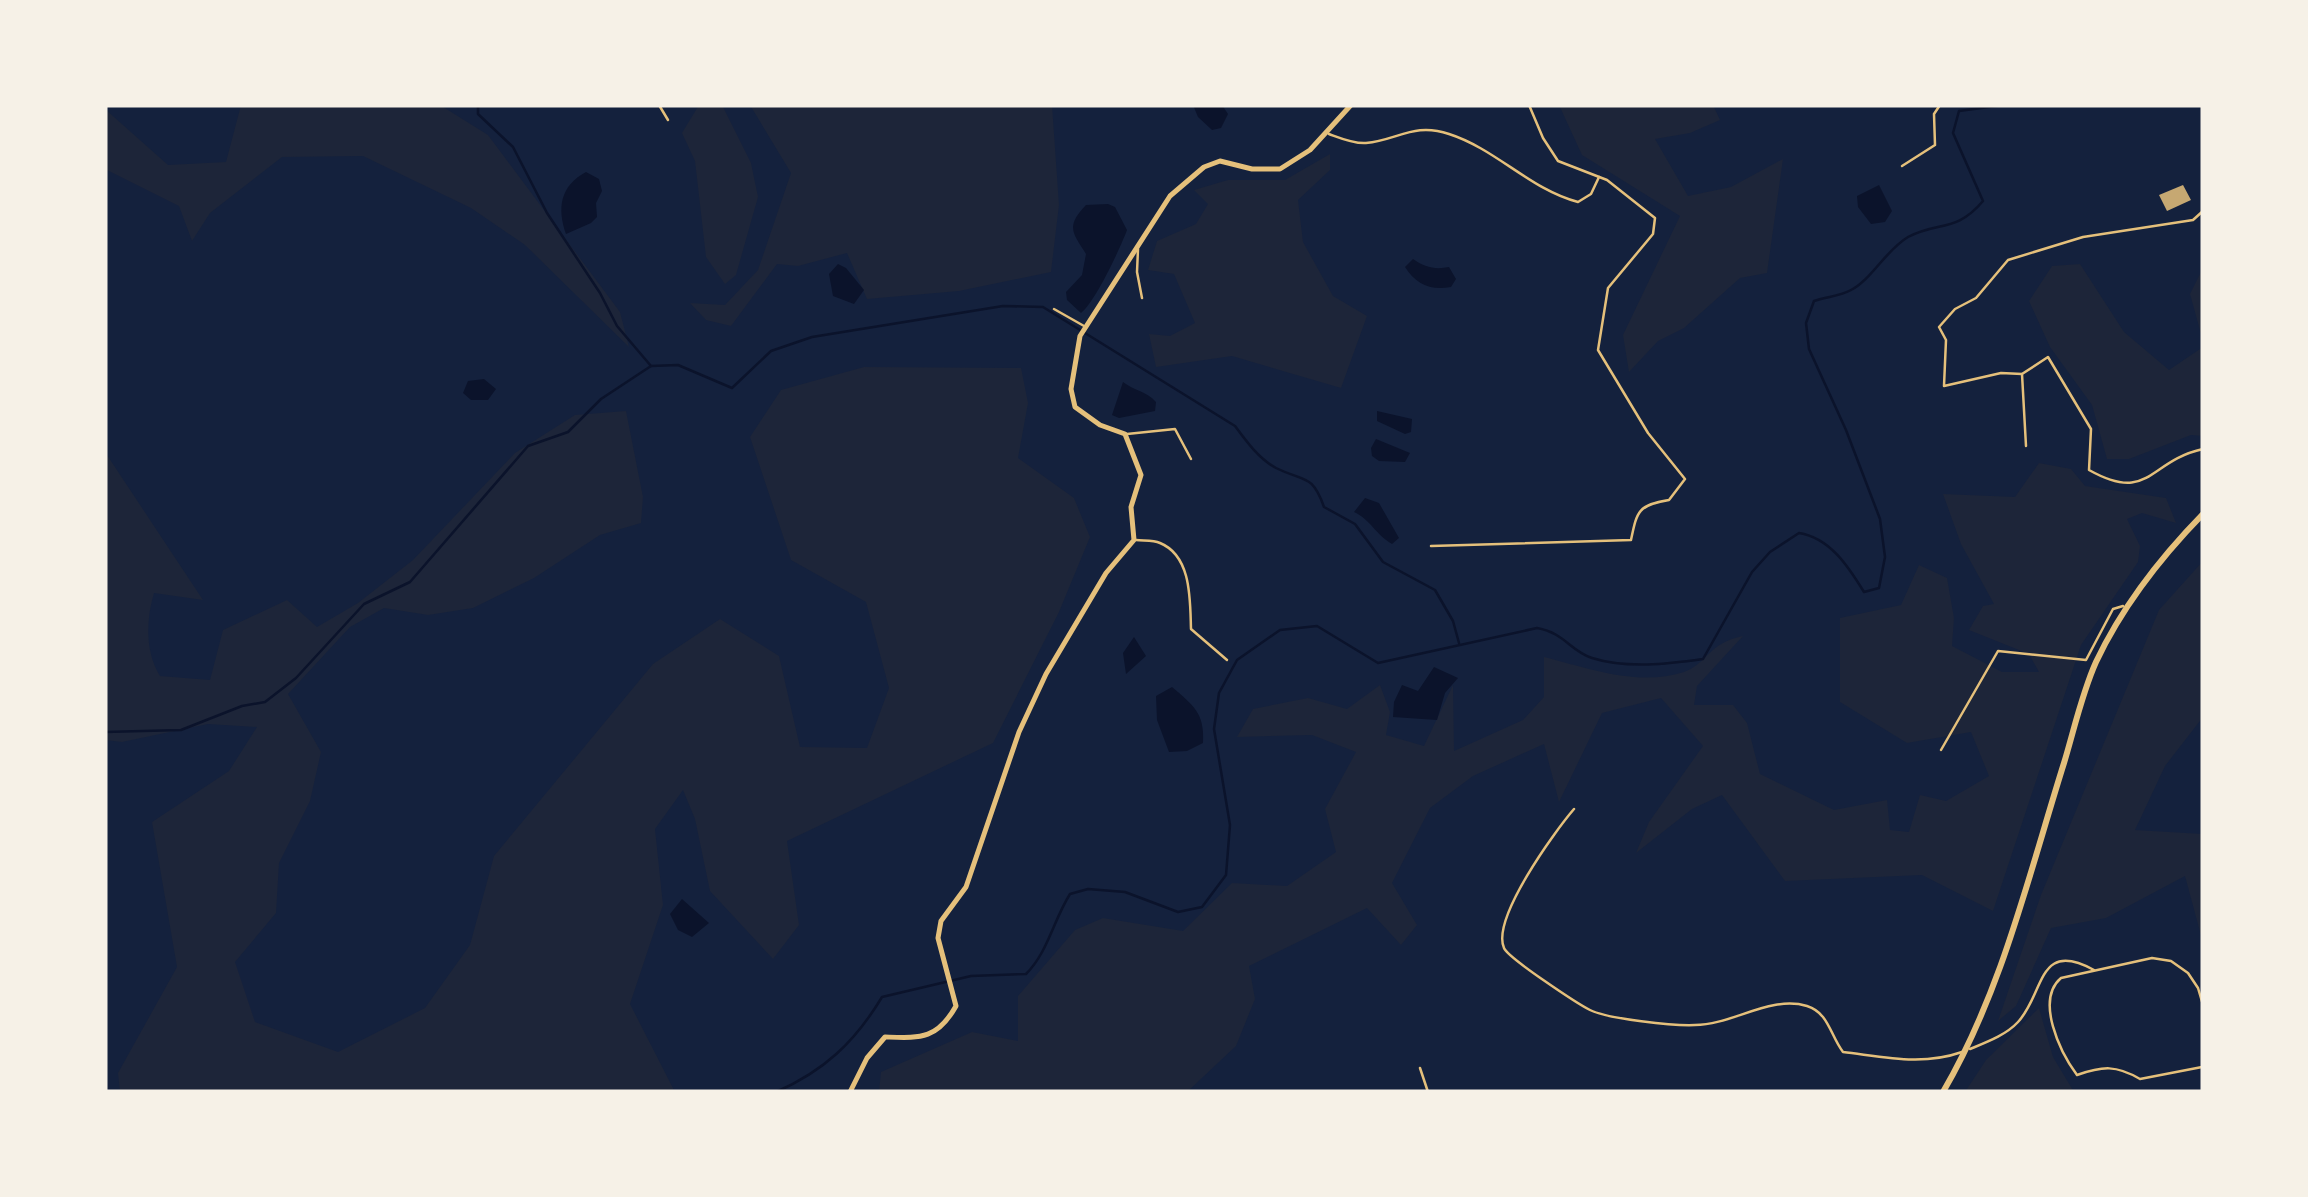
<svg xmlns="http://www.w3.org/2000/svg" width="2308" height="1197" font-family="Montserrat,sans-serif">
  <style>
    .green { fill: #1d2539 }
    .water { fill: #0b132b }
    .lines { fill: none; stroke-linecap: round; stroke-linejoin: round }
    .stream { stroke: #0b132b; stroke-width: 2.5 }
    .building { fill: #c6a872 }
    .service { stroke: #e5c07b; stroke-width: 2.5 }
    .minor { stroke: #e5c07b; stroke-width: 5 }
    .tertiary { stroke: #e5c07b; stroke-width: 6 }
  </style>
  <rect width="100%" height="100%" fill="#14213d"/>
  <!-- green -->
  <g class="green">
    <path d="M241,105H440L488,135L620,312L629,347L525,245L471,208L363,156L282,157L210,213L192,241L179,206L105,169V109L168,165L226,162Z"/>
    <path d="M699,105H722L751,163L758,197L736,275L725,284L706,257L695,161L682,133Z"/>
    <path d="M750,105H1052L1059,205L1051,272L959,291L867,299L847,253L798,266L777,264L731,326L706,320L690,303L725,305L758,270L791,173Z"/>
    <path d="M1559,105H1713L1720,120L1690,133L1655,139L1688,196L1731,187L1783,159L1767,273L1740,278L1684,328L1658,341L1629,372L1623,335L1680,216L1582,155Z"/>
    <path d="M1330,154V170L1298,200L1303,242L1333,296L1367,316L1341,388L1232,356L1156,367L1149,334L1170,336L1195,323L1174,274L1148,270L1157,241L1196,224L1208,204L1194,190L1228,180H1285Z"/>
    <path d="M2080,264L2124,332L2169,370L2203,347V436L2191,435L2129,459H2107L2092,405L2050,347L2029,301L2052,266Z"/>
    <path d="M2203,268V341L2190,294Z"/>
    <path d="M864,367L1021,368L1028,403L1018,458L1074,498L1090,537L1059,612L993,743L787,841L799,925L773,959L710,891L695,819L683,790L655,829L663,905L630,1004L675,1092H120L118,1073L177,967L152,822L229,771L257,727L208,724L122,742L105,740V452L203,600L154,593C146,620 145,652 160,676L210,680L223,630L287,600L317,627L358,603L413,560L515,453L575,415L626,411L643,497L641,523L600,535L534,578L473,608L428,615L384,608L350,627L288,694L321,752L310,801L279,863L276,913L235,962L255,1022L338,1052L425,1008L470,945L494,856L653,664L720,619L779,656L800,747L867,748L889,688L866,602L791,560L750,437L781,390Z"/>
    <path d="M2039,463L2071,469L2085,486L2166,498L2176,523L2142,513L2127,519L2140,546L2138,562L2081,645L1993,911L1922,875L1785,881L1722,795L1692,809L1636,853L1649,822L1703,746L1661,698L1602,713L1559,802L1544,744L1473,776L1430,808L1392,883L1417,925L1401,945L1367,908L1249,966L1255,999L1236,1046L1187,1092H879L881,1072L972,1032L1018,1041V996L1075,930L1103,918L1183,931L1232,883L1287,886L1336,852L1325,809L1356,752L1312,735L1237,737L1253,709L1308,698L1347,709L1380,685L1390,712L1386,735L1424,746L1453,685L1454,751L1523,720L1544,697V657C1588,668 1638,687 1684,672C1707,664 1708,643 1743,636L1697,686L1694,705H1733L1747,723L1760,774L1834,810L1887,800L1890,830L1909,832L1920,795L1946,801L1989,776L1971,732L1907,743L1840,702V618L1901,605L1919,565L1947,578L1954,618L1952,646L2002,672H2039L2029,654L1969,630L1983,606L1994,604L1961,544L1943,494L2015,497Z"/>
    <path d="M2203,561V717L2165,766L2135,830L2203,834V943L2185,876L2106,918L2051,928L2016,1006L1998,1021L2041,895L2159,610Z"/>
    <path d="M2039,1008L2053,1057L2074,1092H1965L1986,1060Z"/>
  </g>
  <!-- water -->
  <g class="water">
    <path d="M1193,105H1222L1228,114L1221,128L1212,130L1198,117Z"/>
    <path d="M586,172L599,179L602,191L596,203L597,217L591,223L566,234C557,208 560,186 586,172Z"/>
    <path d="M1879,185L1892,211L1885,222L1871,224L1858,207L1857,196Z"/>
    <path d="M1108,204L1115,207L1127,230C1120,249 1095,302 1081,313L1067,300L1066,292L1082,275L1086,254C1073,233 1065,227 1086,205Z"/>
    <path d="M1413,259C1424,267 1435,270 1449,267L1456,279L1451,287C1430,291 1416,284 1405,267Z"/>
    <path d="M838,264L846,268L864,290L854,304L833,296L829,274Z"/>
    <path d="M484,379L496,389L488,400H471L463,393L468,381Z"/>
    <path d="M1123,382C1135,391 1146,391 1156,402L1155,411L1119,418L1112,415Z"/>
    <path d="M1377,411L1412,419L1411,432L1405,434L1377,421Z"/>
    <path d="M1376,439L1410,453L1405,462L1379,461L1372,456L1371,448Z"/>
    <path d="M1365,498L1379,503L1399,538L1392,544C1375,534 1371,520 1354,512Z"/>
    <path d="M1134,637L1146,656L1126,674L1123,653Z"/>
    <path d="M1434,667L1458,678L1445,693L1437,720L1393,717L1394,702L1402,685L1418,691Z"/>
    <path d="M1172,687C1193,705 1205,713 1203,743L1187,751L1169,752L1157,720L1156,696Z"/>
    <path d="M682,899L709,923L692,937L678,930L670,914Z"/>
  </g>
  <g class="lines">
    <!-- stream -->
    <g class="stream">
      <path d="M478,105V114L513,147L547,213L600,293L617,326L651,366"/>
      <path d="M105,732L181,730L242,706L265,702L296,678L364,604L410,582L528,446L568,432L601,399L651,366L678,365L732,388L771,351L812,337L1003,306L1043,307L1235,426C1246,441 1259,459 1276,468C1304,482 1312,473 1324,507L1355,524L1383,562L1435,590L1453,621L1459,643"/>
      <path d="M776,1092C824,1071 855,1042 882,997L971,976L1026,974C1048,952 1053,921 1070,894L1088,889L1125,892L1178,912L1202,907L1226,875L1230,825L1214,729L1219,693L1237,660L1280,630L1317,626L1378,663L1537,628C1565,633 1570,651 1592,658C1627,669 1668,664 1703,659L1752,572L1770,552L1799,533C1830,538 1848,566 1864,592L1879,588L1885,557L1880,519L1846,430L1809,349L1806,323L1814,301C1825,297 1841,296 1851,290C1871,280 1886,250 1908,237C1938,221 1956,233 1983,201L1953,133L1959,111L2004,105"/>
    </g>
  </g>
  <!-- building -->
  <path class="building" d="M2183,185L2191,200L2167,211L2159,195Z"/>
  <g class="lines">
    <!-- service -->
    <g class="service">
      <path d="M659,105L668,120"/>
      <path d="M1329,134C1340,138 1354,144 1366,143C1398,140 1414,122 1449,134C1496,149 1531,190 1578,202L1591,194L1599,177"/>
      <path d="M1902,166L1935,145L1934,114L1940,105"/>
      <path d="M1138,249L1137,272L1142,298"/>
      <path d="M1054,309L1084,326"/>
      <path d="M2022,374L2001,373L1944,386L1946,340L1939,327L1955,309L1976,298L2008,260L2083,237L2193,220L2203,211"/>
      <path d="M1127,434L1175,429L1191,459"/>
      <path d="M2026,446L2022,374L2048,357L2091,429L2089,470C2150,504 2148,461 2203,449"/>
      <path d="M1136,540C1143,541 1153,540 1160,543C1192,556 1190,601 1191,629L1227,660"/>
      <path d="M1431,546L1631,540C1637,511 1638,505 1669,500L1685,479L1648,433L1598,350L1608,288L1653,234L1655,218L1607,180L1558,161L1543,138L1529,105"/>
      <path d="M1941,750L1998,651L2086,660L2113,609L2123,606"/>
      <path d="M1574,809C1555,831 1491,919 1504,948C1508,958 1578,1004 1590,1010C1608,1019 1674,1026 1695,1025C1732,1025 1770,995 1807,1006C1829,1013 1830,1035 1843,1052C1885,1057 1922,1066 1962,1052"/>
      <path d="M1970,1049C1987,1042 2006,1035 2018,1022C2045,993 2037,939 2094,970"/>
      <path d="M2202,1067L2140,1079C2116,1065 2103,1066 2077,1075C2060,1052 2035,1000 2061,978L2152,958L2171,961L2188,973L2198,988L2203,1005"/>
      <path d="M1420,1068L1428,1092"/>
    </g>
    <!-- minor -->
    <path class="minor" d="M850,1092L867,1058L885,1037C920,1038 937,1040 956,1006L938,938L941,921L966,887L1019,732L1046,674L1106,573L1134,540L1131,507L1141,475L1125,434L1100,425L1075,407L1071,389L1080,336L1170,196L1204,167L1220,161L1252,169H1280L1310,150L1351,105"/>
    <!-- tertiary -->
    <path class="tertiary" d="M1943,1092C2002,991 2029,874 2064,763C2074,730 2082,693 2096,662C2122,607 2161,557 2203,514"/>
  </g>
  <!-- border -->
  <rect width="2308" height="1197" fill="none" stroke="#f6f1e7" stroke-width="215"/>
</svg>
